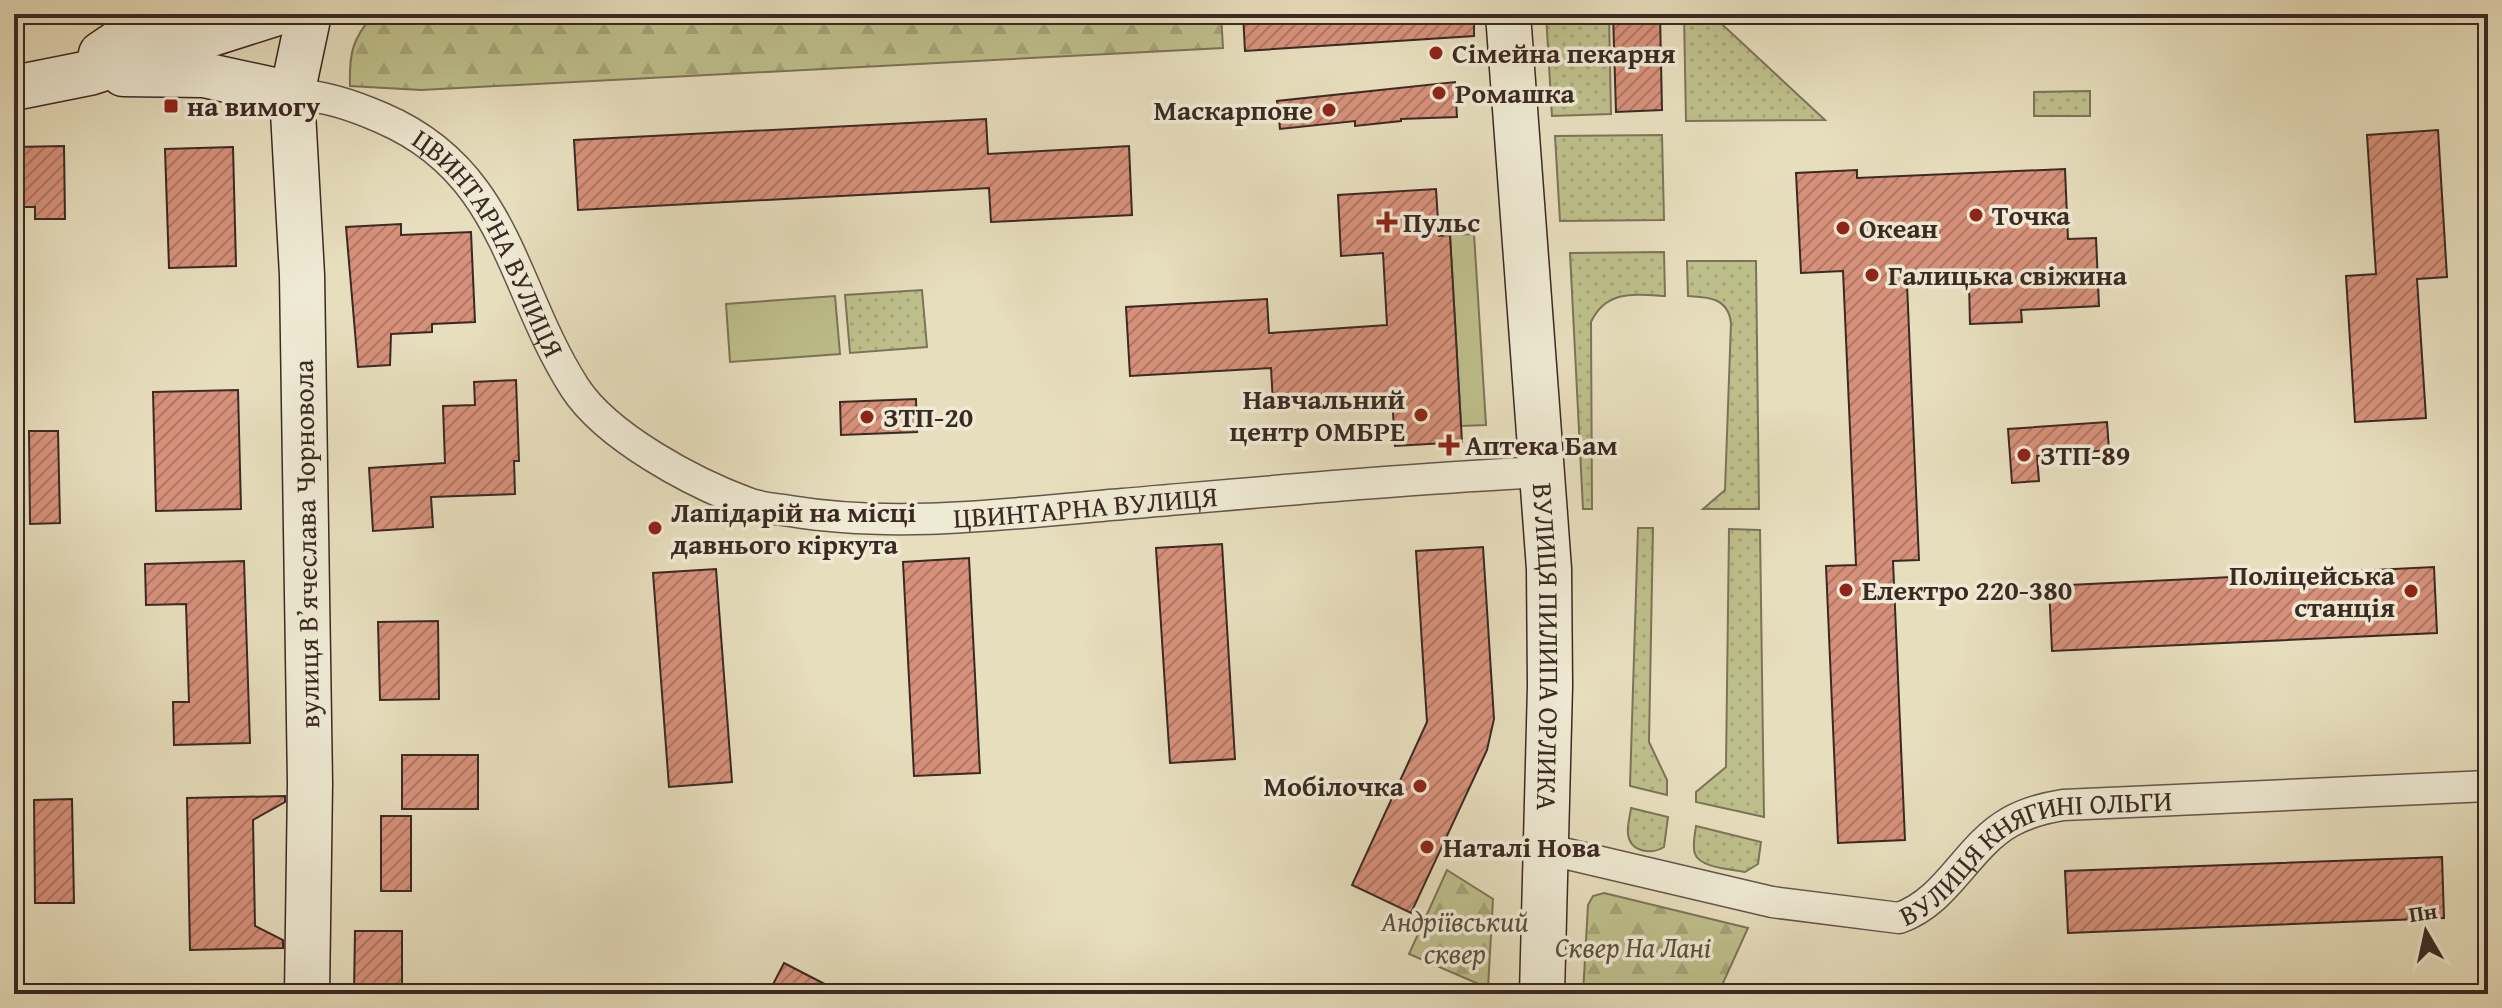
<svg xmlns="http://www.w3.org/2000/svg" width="2502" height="1008" font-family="'Gentium Book Plus',serif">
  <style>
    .grass { fill: url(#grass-dots); stroke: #7c7458; stroke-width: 2 }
    .forest { fill: url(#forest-firs); stroke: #7c7458; stroke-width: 2 }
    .garden { fill: #bebf8c; stroke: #7c7458; stroke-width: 2 }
    .building { fill: url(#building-hatch); stroke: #3b2923; stroke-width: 2 }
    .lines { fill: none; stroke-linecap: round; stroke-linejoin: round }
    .street-casing { stroke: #66564a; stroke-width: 33 }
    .secondary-casing { stroke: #3b2923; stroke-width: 47 }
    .street { stroke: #efead4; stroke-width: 30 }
    .secondary { stroke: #efead4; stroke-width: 44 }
    .poi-dot { fill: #8f2418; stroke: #efead4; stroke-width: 3 }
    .labels { text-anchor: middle; stroke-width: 7; stroke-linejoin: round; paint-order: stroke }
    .poi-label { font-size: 28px; font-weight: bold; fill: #3b2923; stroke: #efead4; text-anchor: start }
    .street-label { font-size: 28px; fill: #3b2923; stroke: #efead4 }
    .park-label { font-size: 28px; font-style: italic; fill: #5c4e3d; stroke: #efead4 }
  </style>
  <defs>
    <pattern id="grass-dots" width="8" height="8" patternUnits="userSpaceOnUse" patternTransform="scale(2)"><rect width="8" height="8" fill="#bebf8c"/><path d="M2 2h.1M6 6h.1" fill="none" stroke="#a4a478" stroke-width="1.8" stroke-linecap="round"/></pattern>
    <pattern id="forest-firs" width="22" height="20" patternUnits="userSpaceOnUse" patternTransform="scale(2)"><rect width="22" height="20" fill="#bebf8c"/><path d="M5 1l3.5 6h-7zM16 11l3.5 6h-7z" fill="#a4a478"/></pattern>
    <pattern id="building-hatch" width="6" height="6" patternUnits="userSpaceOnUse" patternTransform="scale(2)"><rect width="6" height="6" fill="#d7917b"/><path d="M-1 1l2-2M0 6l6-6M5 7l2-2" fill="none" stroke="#b07664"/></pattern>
  </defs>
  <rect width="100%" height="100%" fill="#e7debd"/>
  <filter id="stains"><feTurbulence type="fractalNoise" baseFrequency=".0025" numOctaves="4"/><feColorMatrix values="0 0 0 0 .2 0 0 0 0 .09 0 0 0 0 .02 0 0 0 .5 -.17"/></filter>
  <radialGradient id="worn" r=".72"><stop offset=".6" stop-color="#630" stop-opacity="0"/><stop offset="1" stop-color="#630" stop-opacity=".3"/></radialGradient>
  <!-- grass -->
  <g class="grass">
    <path d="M1546,14H1609L1611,114L1552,116Z"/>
    <path d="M1684,14H1711L1825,120L1686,121Z"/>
    <path d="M2090,91V116H2034V92Z"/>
    <path d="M1662,135L1664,220L1560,221L1555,136Z"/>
    <path d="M1664,252L1665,296C1634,294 1606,290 1591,322L1592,509H1583L1570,253Z"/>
    <path d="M1687,261H1756L1759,509H1703L1725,490L1731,323C1728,298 1709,297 1688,296Z"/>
    <path d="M922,290L927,347L850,353L845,295Z"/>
    <path d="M1638,528H1653L1649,742L1667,780V795L1630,786Z"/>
    <path d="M1729,529L1760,530L1764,817L1696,802V792L1726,767Z"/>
    <path d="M1631,808L1668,817L1664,847C1651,855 1630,852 1628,834C1627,826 1630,816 1631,808Z"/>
    <path d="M1696,826L1761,842L1758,864L1745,872C1732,869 1700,868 1695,854C1692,846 1695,834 1696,826Z"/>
  </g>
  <!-- forest -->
  <g class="forest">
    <path d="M374,14H1221L1223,48L421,90L350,86C349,54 352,39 374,14Z"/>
    <path d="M1447,870L1493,899L1488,988L1409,954Z"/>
    <path d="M1604,893L1748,928L1718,994H1583L1588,905L1593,896Z"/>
  </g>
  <!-- garden -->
  <g class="garden">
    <path d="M1474,234L1486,425L1461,426L1450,235Z"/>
    <path d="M835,296L840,354L730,362L726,304Z"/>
  </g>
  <!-- building -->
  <g class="building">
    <path d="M1243,14H1474V36L1245,51Z"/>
    <path d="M1613,14H1660L1662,110L1616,112Z"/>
    <path d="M1455,82L1457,117L1401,119V121L1355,126V121L1280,129L1277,101Z"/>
    <path d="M986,119L988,154L1129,146L1132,215L991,222L989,188L578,210L574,140Z"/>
    <path d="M2438,130L2447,277L2417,279L2426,418L2355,422L2346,276L2376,274L2367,135Z"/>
    <path d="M64,146L65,219H35V207H14V147Z"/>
    <path d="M233,147L236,266L169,268L165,149Z"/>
    <path d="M2065,169L2068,239L2096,238L2099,306L2021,310L2022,322L1970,324L1969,282L1907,284L1919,560L1893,561L1905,840L1838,843L1826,566L1856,565L1843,271L1801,273L1796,173L1857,170V178Z"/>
    <path d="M1436,189L1439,236L1450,235L1462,442L1395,446L1392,396L1273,403L1271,368L1130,376L1126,307L1267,299L1269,333L1387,325L1383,253L1341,256L1338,195Z"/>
    <path d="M401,224V235L471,232L475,322L432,324V332L391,334L390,365L358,367L346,227Z"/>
    <path d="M516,380L519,461H514L515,494L431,497L433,527L373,531L369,468L445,463L443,406L475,405L474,382Z"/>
    <path d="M238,390L241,509L156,511L153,392Z"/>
    <path d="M916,399L917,432L841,435L840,402Z"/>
    <path d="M2107,422L2109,450L2037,456L2039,481L2012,483L2008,429Z"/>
    <path d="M29,431H58L60,523L30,524Z"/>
    <path d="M1222,544L1235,759L1170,763L1156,548Z"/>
    <path d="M1483,547L1494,719L1487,750L1411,913L1352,885L1427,722L1416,551Z"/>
    <path d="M969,558L980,773L914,776L903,562Z"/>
    <path d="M244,561L250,743L174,745L173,702H189L186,604L146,605L145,564Z"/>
    <path d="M2434,567L2437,633L2052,651L2049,586Z"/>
    <path d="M716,569L732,782L669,787L653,573Z"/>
    <path d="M438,621L439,699L380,700L378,622Z"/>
    <rect x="402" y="755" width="76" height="54"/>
    <path d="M285,796V802L253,820L255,926L283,940V948L190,950L187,798Z"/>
    <path d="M72,799L74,903H35L34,800Z"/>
    <rect x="381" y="816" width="30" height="75"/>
    <path d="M2442,857L2444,918L2068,933L2065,871Z"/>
    <path d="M355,931H402V994H354Z"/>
    <path d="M784,963L844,994H768Z"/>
  </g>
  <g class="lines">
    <!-- street casing -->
    <g class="street-casing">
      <g id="street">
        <path id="s1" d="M292,94C325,96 352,105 382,118C508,172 510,287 575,388C607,437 693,483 748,503C761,508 777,509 790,511C899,529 1014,513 1123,504C1263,492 1403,479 1543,472"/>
        <path id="s2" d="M1546,849L1772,902L1899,918C1948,901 1966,847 2010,822C2028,812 2044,808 2063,805L2488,786"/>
      </g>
    </g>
    <!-- secondary casing -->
    <g class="secondary-casing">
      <g id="secondary">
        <path id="s3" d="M1508,14L1549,569L1550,686L1542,994"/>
        <path d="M101,54L160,14"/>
        <path d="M123,74L204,75L292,94"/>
        <path d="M14,88L89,73L274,14"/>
        <path d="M307,994L310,784L302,275L292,94L309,14"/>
      </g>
    </g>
    <!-- street -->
    <use href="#street" class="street"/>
    <!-- secondary -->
    <use href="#secondary" class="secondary"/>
  </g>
  <!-- markers -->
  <g class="poi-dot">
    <circle cx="1436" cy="53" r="8"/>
    <circle cx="1439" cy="93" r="8"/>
    <rect x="163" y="98" width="16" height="16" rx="4"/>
    <circle cx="1329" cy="110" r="8"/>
    <circle cx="1976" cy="215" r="8"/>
    <path d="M1383 210h8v8h8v8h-8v8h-8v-8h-8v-8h8z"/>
    <circle cx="1843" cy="228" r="8"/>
    <circle cx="1872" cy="275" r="8"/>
    <circle cx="1421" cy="415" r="8"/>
    <circle cx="867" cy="417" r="8"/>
    <path d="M1445 433h8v8h8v8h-8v8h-8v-8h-8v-8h8z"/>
    <circle cx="2024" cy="455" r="8"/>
    <circle cx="655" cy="528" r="8"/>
    <circle cx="1846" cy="590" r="8"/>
    <circle cx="2411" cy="591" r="8"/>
    <circle cx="1420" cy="786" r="8"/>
    <circle cx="1427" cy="847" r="8"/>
  </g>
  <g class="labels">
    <!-- poi labels -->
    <g class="poi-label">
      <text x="1452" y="63">Сімейна пекарня</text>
      <text x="1455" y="103">Ромашка</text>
      <text x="187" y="116">на вимогу</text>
      <text x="1313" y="120" text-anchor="end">Маскарпоне</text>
      <text x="1992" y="225">Точка</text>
      <text x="1403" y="232">Пульс</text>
      <text x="1859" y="238">Океан</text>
      <text x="1888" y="285">Галицька свіжина</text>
      <text x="1405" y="409" text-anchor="end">Навчальний<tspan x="1405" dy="32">центр ОМБРЕ</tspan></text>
      <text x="883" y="427">ЗТП-20</text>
      <text x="1465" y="455">Аптека Бам</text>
      <text x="2040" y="465">ЗТП-89</text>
      <text x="671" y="522">Лапідарій на місці<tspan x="671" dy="32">давнього кіркута</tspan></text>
      <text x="2395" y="585" text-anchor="end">Поліцейська<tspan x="2395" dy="32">станція</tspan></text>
      <text x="1862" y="600">Електро 220-380</text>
      <text x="1404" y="796" text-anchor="end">Мобілочка</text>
      <text x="1443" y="857">Наталі Нова</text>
    </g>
    <!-- street labels -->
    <g class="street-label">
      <text dy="10" stroke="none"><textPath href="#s1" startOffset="264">ЦВИНТАРНА ВУЛИЦЯ</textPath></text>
      <text dy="10" stroke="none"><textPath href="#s1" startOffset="984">ЦВИНТАРНА ВУЛИЦЯ</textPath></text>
      <text transform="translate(306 544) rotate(-91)" y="10">вулиця Вʼячеслава Чорновола</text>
      <text dy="10" stroke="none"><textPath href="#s3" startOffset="634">ВУЛИЦЯ ПИЛИПА ОРЛИКА</textPath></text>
      <text dy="10" stroke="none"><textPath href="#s2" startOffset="518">ВУЛИЦЯ КНЯГИНІ ОЛЬГИ</textPath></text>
    </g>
    <!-- park labels -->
    <g class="park-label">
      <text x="1455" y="931">Андріївський<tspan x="1455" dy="32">сквер</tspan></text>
      <text x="1633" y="957">Сквер На Лані</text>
    </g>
  </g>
  <!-- margin -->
  <rect width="2502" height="1008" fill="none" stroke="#e7debd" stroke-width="48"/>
  <rect x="16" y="16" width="2470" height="976" fill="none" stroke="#3b2923" stroke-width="4"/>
  <rect x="24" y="24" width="2454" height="960" fill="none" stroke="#3b2923" stroke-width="2"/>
  <!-- north arrow -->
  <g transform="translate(2426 932) rotate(351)" stroke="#efead4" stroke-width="6" paint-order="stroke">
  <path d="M0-6L14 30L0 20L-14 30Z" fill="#3b2923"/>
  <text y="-12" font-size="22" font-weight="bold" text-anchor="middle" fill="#3b2923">Пн</text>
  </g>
  <rect width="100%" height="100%" filter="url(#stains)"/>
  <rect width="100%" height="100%" fill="url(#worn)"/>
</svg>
